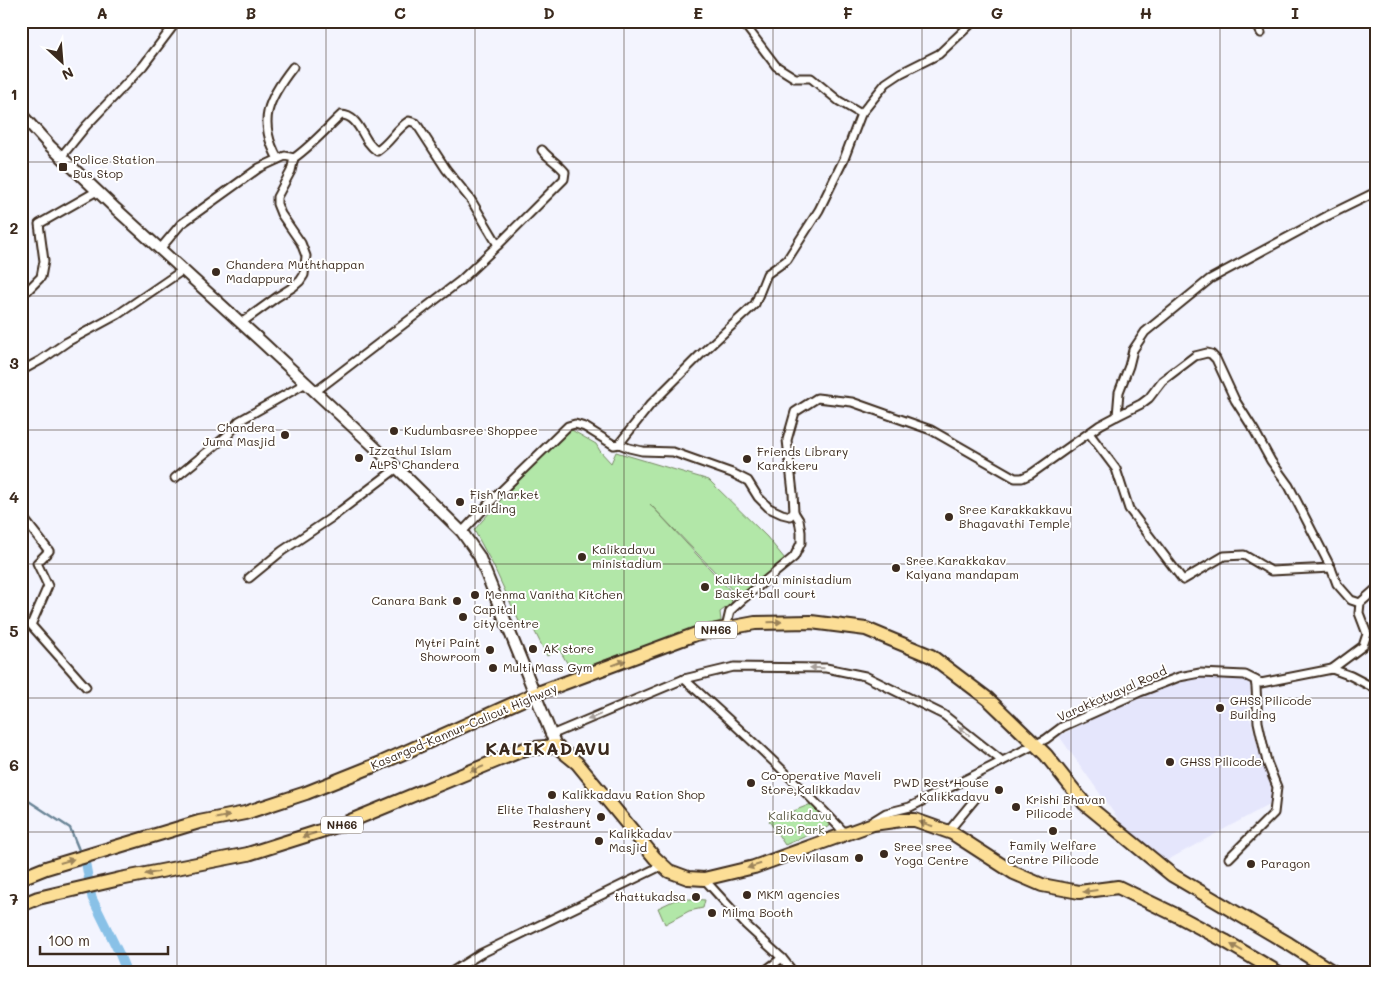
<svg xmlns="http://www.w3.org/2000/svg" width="1397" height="994" font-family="Mali,sans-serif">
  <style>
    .built { fill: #e5e6fc }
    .green { fill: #b2e7a8; stroke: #768863 }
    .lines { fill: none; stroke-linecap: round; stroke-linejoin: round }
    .stream { stroke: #6a8597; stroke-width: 2.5 }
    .canal { stroke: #89c1e7; stroke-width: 9 }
    .street-casing { stroke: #3b2a1e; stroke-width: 11 }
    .secondary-casing { stroke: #3b2a1e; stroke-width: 14 }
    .highway-casing { stroke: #3b2a1e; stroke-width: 16 }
    .street { stroke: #fff; stroke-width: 7 }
    .secondary { stroke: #fff; stroke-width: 10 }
    .highway { stroke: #fcde96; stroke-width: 12 }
    .oneway { fill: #9c845a }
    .oneway2 { fill: #a79f9a }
    .grid { fill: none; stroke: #3b2a1e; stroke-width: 1; stroke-opacity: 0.55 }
    .poi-dot { fill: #3b2a1e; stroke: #fff; stroke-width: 2 }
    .labels { text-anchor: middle; stroke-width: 4; stroke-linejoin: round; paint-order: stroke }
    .shield { fill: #fff; stroke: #766a62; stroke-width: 1 }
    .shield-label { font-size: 11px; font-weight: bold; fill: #3b2a1e }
    .poi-label { font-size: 12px; fill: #3b2a1e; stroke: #fff; text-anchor: start }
    .street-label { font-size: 12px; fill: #3b2a1e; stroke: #fff }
    .park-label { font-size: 12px; fill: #595940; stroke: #fff }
    .district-label { font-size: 18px; font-weight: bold; letter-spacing: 1px; fill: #3b2a1e; stroke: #fff }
    .neatline { fill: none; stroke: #3b2a1e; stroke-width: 2 }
    .grid-label { font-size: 16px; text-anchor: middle; font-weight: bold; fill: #3b2a1e }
  </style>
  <rect width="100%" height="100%" fill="#f3f4fe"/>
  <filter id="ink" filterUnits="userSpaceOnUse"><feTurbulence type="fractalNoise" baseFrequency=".02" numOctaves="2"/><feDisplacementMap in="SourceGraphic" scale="10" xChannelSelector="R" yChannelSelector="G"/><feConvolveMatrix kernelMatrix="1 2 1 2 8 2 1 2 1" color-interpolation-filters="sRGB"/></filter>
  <g filter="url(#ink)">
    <!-- built -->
    <path class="built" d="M1198,675L1244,677L1251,683L1248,711L1257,743L1270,781L1273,798L1272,803L1153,868L1059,736L1159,685Z"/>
    <!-- green -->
    <g class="green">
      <path d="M570,429L596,444L600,451L611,463L616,452L709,480L767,537L785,559L739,597L650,504L735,596L731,598L732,603L720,612L721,621L677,634L594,664L570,668L559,649L547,656L532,626L523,630L493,565L474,530L509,491Z"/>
      <path d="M811,804L830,826L785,845L769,821Z"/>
      <path d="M691,899L705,900L703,908L689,911L665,924L658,908L675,900Z"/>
    </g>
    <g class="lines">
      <!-- stream -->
      <path class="stream" d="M21,796L70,828L79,850"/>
      <!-- canal -->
      <path class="canal" d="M86,865L92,898L119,953L127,973"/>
      <!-- street casing -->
      <g class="street-casing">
        <g id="street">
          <path d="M742,21L776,66L795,78H811L839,101L861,114"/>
          <path d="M1255,21L1261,33"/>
          <path d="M61,157L86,126L143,66L174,25L171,21"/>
          <path d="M278,159C257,121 268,99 293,67"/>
          <path d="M160,249L181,224L259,168L285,156L294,158"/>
          <path d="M28,290L41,277L44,261L39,224L97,191"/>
          <path d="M241,323L277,297L293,287L300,281L304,275L306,256L301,243L281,214L277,204V197L291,171L294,158C311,146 325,130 341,115C356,115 361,132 368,142C371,146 374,149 377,151C390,143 396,129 409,121L416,123L446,169L471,200L498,245"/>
          <path d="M21,371L41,360L67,342L117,315L183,270"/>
          <path d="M315,392L460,281L498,245L564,179L565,172C558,163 549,159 542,150"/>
          <path d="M1117,416L1141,404L1149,398L1162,381L1195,356L1207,353L1211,354L1216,359L1235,400L1254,430L1271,461L1289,486L1331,568L1337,584L1351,600L1360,603"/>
          <path d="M1089,433L1116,469L1129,509L1183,580L1224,556L1244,555L1271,571L1331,568"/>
          <path d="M619,444L629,448L642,451L673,452L732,473L748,481L758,497L769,508L782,514L790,516L794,512"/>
          <path d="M175,478L228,435L239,421L306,383"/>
          <path d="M21,515L49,551L37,563L48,586L31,625L86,687"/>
          <path d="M462,532L496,496L568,426L575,424L585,427L614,445L619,444L650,405L700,355L755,304L767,274L787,260L819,210L844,159L861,114L886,83L901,73L939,54L974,21"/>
          <path d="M249,578L282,551L331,518L397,468"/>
          <path d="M726,628L730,611L743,599L794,557L801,543V532L799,520L794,512L793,493L787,440L795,412L817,398L852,402L931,430L1015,478H1022L1031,474L1100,425L1117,416L1119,392L1129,366L1133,350L1145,332L1210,279L1327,216L1376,192"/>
          <path d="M1332,669L1363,646L1367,634L1359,613L1360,603L1376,589"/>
          <path d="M684,679C740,729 794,779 845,833"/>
          <path d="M551,735L684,679L734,667L826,668L865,676L944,715L1002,761"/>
          <path d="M873,821L886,813L910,807L973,776L1046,739L1062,727L1140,692L1179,677L1200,673L1245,675L1261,683L1332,669L1351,676L1376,689"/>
          <path d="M952,833V827L975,799"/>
          <path d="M1229,858L1274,813L1277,787L1267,762L1258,722L1256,687L1255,680"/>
          <path d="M704,879L746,925L782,958L794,973"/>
          <path d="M450,973L480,954L663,865"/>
          <path d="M762,973L782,958"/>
        </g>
      </g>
      <!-- secondary casing -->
      <g class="secondary-casing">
        <path id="secondary" d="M21,114L50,146L116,209L262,342L397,468L462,532L479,556L556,746"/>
      </g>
      <!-- highway casing -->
      <g class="highway-casing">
        <g id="highway">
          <path d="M21,878L46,868L199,822L245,813L306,793L381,763L535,694L696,634L755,623L811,622L866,629L931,656L988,699L1046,755L1084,803L1172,875L1289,944L1335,973"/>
          <path d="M21,905L38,898L120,879L248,854L343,824L525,749L556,746L577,763L655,858L669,871L688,878L704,879L754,867L873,824L901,820H915L952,833L1014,873L1042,885L1079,892L1118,887L1178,916L1225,941L1279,973"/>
        </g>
      </g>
      <!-- street -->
      <use href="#street" class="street"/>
      <!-- secondary -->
      <use href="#secondary" class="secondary"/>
      <!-- highway -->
      <use href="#highway" class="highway"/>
    </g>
    <!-- one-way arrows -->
    <defs><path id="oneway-solid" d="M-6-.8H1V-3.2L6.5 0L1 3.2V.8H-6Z" transform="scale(1.25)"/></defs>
    <g class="oneway">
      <use href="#oneway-solid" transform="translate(775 622) rotate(-1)"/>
      <use href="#oneway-solid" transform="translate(619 663) rotate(-21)"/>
      <use href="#oneway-solid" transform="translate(477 769) rotate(158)"/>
      <use href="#oneway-solid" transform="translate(223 817) rotate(-12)"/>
      <use href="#oneway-solid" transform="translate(926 824) rotate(-162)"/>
      <use href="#oneway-solid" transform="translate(309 835) rotate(162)"/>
      <use href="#oneway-solid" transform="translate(67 861) rotate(-16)"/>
      <use href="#oneway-solid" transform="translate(754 866) rotate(163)"/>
      <use href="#oneway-solid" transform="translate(152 873) rotate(170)"/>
      <use href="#oneway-solid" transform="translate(1090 891) rotate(173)"/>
      <use href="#oneway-solid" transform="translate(1237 948) rotate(-150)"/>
    </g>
    <g class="oneway2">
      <use href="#oneway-solid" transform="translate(817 668) rotate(-179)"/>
      <use href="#oneway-solid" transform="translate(594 717) rotate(157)"/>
      <use href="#oneway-solid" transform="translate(964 731) rotate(-141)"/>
    </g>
  </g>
  <!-- grid -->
  <path class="grid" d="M177,21V973M326,21V973M475,21V973M624,21V973M773,21V973M922,21V973M1071,21V973M1220,21V973M21,162H1376M21,296H1376M21,430H1376M21,564H1376M21,698H1376M21,832H1376"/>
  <!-- markers -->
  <g class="poi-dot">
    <rect x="58" y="162" width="10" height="10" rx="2.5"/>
    <circle cx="216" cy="272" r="5"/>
    <circle cx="394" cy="431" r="5"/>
    <circle cx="285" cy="435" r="5"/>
    <circle cx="359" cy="458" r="5"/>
    <circle cx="747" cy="459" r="5"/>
    <circle cx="460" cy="502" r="5"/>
    <circle cx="949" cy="517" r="5"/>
    <circle cx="582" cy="557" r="5"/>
    <circle cx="896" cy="568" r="5"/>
    <circle cx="705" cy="587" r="5"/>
    <circle cx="475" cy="595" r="5"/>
    <circle cx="457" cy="601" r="5"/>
    <circle cx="463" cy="617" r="5"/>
    <circle cx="533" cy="649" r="5"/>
    <circle cx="490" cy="650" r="5"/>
    <circle cx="493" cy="668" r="5"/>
    <circle cx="1220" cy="708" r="5"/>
    <circle cx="1170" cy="762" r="5"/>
    <circle cx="751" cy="783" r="5"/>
    <circle cx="999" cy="790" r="5"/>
    <circle cx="552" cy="795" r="5"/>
    <circle cx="1016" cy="807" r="5"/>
    <circle cx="601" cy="817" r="5"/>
    <circle cx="1053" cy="831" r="5"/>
    <circle cx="599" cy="841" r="5"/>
    <circle cx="884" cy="854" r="5"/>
    <circle cx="859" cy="858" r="5"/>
    <circle cx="1251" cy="864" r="5"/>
    <circle cx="747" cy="895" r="5"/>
    <circle cx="696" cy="897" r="5"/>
    <circle cx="712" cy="913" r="5"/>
  </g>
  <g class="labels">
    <!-- shield labels -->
    <g class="shield">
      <rect x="695" y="621.5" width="42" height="17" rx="4"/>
      <rect x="321" y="816.5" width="42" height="17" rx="4"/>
    </g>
    <g class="shield-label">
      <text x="716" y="634">NH66</text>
      <text x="342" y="829">NH66</text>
    </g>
    <!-- poi labels -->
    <g class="poi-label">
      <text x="73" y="164">Police Station<tspan x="73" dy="14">Bus Stop</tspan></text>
      <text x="226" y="269">Chandera Muththappan<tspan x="226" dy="14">Madappura</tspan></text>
      <text x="275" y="432" text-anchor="end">Chandera<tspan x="275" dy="14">Juma Masjid</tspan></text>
      <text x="404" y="435">Kudumbasree Shoppee</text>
      <text x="369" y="455">Izzathul Islam<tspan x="369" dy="14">ALPS Chandera</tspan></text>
      <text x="757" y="456">Friends Library<tspan x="757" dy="14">Karakkeru</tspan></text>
      <text x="470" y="499">Fish Market<tspan x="470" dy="14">Building</tspan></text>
      <text x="959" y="514">Sree Karakkakkavu<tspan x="959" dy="14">Bhagavathi Temple</tspan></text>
      <text x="592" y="554">Kalikadavu<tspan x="592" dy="14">ministadium</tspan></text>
      <text x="906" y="565">Sree Karakkakav<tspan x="906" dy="14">Kalyana mandapam</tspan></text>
      <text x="715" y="584">Kalikadavu ministadium<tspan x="715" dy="14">Basket ball court</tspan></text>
      <text x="485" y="599">Menma Vanitha Kitchen</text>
      <text x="447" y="605" text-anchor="end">Canara Bank</text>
      <text x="473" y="614">Capital<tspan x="473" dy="14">city centre</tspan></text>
      <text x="480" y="647" text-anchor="end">Mytri Paint<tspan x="480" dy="14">Showroom</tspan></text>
      <text x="543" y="653">AK store</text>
      <text x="503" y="672">Multi Mass Gym</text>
      <text x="1230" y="705">GHSS Pilicode<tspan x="1230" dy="14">Building</tspan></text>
      <text x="1180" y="766">GHSS Pilicode</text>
      <text x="761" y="780">Co-operative Maveli<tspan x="761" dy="14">Store,Kalikkadav</tspan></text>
      <text x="989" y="787" text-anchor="end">PWD Rest House<tspan x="989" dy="14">Kalikkadavu</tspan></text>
      <text x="562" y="799">Kalikkadavu Ration Shop</text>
      <text x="1026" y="804">Krishi Bhavan<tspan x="1026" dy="14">Pilicode</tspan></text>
      <text x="591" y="814" text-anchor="end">Elite Thalashery<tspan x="591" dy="14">Restraunt</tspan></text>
      <text x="609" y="838">Kalikkadav<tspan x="609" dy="14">Masjid</tspan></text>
      <text x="1053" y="850" text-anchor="middle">Family Welfare<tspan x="1053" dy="14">Centre Pilicode</tspan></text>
      <text x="894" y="851">Sree sree<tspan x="894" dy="14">Yoga Centre</tspan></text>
      <text x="849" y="862" text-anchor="end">Devivilasam</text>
      <text x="1261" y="868">Paragon</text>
      <text x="757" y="899">MKM agencies</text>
      <text x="686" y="901" text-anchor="end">thattukadsa</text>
      <text x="722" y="917">Milma Booth</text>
    </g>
    <!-- street labels -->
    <g class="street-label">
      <text transform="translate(1112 694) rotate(-24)" y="4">Varakkotvayal Road</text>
      <text transform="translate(464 727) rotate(-23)" y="4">Kasargod-Kannur-Calicut Highway</text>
    </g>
    <!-- park labels -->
    <g class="park-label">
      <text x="800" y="820">Kalikadavu<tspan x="800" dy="14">Bio Park</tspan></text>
    </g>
    <!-- district labels -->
    <g class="district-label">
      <text x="548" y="755">KALIKADAVU</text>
    </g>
  </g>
  <!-- margin -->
  <rect width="1397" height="994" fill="none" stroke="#fff" stroke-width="55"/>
  <!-- north arrow -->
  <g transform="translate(62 62) rotate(154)" stroke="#ffffff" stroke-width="4" paint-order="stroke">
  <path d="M0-4L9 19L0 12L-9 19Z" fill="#3b2a1e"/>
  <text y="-8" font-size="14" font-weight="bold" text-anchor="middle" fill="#3b2a1e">N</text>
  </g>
  <!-- scale -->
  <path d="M40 946v8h128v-8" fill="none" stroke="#3b2a1e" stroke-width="2.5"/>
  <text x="48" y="946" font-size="15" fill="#3b2a1e" stroke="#ffffff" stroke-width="4" paint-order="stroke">100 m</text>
  <rect x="28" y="28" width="1342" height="938" class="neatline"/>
  <g class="grid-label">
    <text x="102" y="19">A</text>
    <text x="251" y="19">B</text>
    <text x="400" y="19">C</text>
    <text x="549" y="19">D</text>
    <text x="698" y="19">E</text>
    <text x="848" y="19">F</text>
    <text x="997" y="19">G</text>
    <text x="1146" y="19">H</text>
    <text x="1295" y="19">I</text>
    <text x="14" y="100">1</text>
    <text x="14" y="234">2</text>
    <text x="14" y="369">3</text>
    <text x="14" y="503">4</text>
    <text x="14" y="637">5</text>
    <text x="14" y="771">6</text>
    <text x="14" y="905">7</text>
  </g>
</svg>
